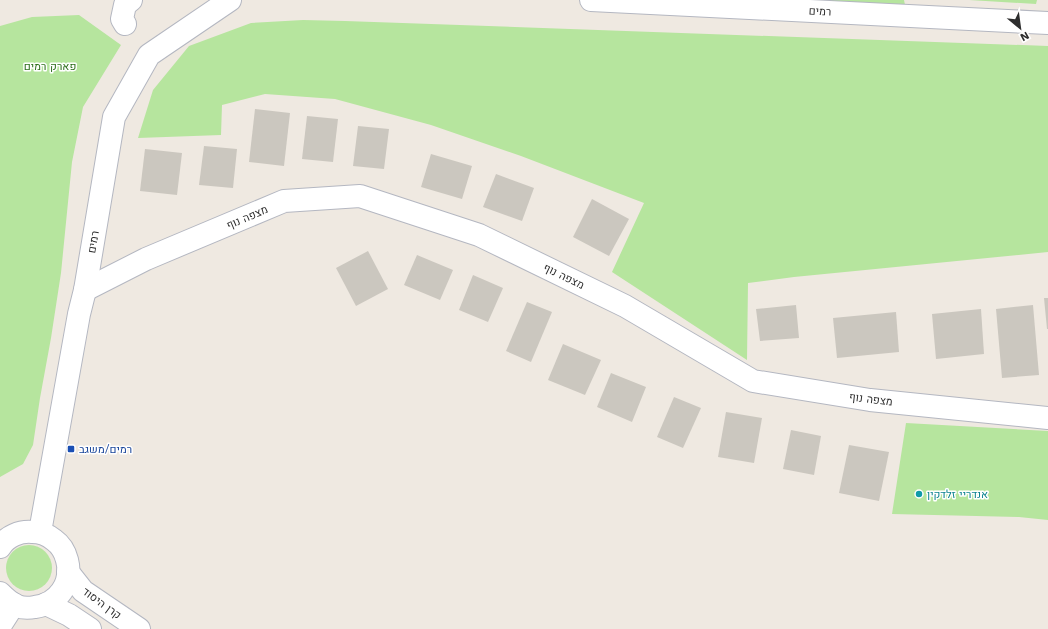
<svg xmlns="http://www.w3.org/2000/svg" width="1048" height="629" font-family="'Work Sans',Heebo,sans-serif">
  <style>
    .green { fill: #b6e59e }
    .building { fill: #cbc7bf }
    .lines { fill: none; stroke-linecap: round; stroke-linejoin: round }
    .minor-casing { stroke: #b4b7c1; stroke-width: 24 }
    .minor { stroke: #fff; stroke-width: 22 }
    .transit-dot { fill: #1a4fb4; stroke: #fff; stroke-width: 1.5 }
    .culture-dot { fill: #0f9aa8; stroke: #fff; stroke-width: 1.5 }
    .labels { text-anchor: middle; stroke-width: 3; stroke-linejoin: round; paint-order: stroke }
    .street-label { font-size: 11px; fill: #2e2e2e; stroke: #fff }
    .park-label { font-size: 11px; fill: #2c6e1b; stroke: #fff }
    .transit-label { font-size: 11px; fill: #164399; stroke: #fff; text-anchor: start }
    .culture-label { font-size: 11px; fill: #0d838f; stroke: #fff; text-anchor: start }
  </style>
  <rect width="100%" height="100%" fill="#efe9e1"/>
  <!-- green -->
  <g class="green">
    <path d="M798,0H904L905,5Z"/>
    <path d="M969,0H1037L1036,4Z"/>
    <path d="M79,15L121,45L83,107L72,162L61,273L51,338L40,398L33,445L23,464L0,477V26L32,17Z"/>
    <path d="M303,20L345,21L1048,46V252L794,277L748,283L747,360L612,272L644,203L521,156L431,125L335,99L265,94L222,105L221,135L138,138L153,90L189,46L251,23Z"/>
    <path d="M906,423L1048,431V520L1019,517L892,514Z"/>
    <circle cx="29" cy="568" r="23"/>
  </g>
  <!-- building -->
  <g class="building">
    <path d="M255,109L290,113L284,166L249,162Z"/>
    <path d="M307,116L338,119L333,162L302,159Z"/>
    <path d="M358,126L389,129L384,169L353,166Z"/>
    <path d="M204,146L237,149L233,188L199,185Z"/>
    <path d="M145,149L182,153L177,195L140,191Z"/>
    <path d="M431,154L472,166L462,199L421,187Z"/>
    <path d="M496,174L534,188L522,221L483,207Z"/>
    <path d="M592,199L629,219L609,256L573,237Z"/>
    <path d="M368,251L388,289L356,306L336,268Z"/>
    <path d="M417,255L453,270L440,300L404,285Z"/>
    <path d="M473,275L503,288L488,322L459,310Z"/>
    <path d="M1044,298H1048V329H1047Z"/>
    <path d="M527,302L552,312L531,362L506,351Z"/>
    <path d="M796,305L799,338L760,341L756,309Z"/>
    <path d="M1033,305L1039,375L1002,378L996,309Z"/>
    <path d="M981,309L984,354L936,359L932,314Z"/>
    <path d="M896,312L899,352L837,358L833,318Z"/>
    <path d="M563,344L601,360L585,395L548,380Z"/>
    <path d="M611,373L646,387L632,422L597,407Z"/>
    <path d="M674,397L701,408L683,448L657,437Z"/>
    <path d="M726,412L762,418L754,463L718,457Z"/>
    <path d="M791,430L821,436L814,475L783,469Z"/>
    <path d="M849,445L889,452L879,501L839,493Z"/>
  </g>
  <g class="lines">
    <!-- minor casing -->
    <g class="minor-casing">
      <g id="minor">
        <path d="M591,0L1048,23"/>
        <path d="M125,24L122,19L125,5L131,0"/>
        <path d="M85,290L146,259L284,201L360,196L479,235L625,306L753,381L870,400L1048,418"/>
        <path d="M40,532L79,314L85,290L114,117L149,55L230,0"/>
        <path d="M0,547C7,536 20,531 32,532C40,532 48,535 54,540C61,545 65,552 67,560C73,583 58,604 35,607C30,608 22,608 17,606C10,603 5,598 0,593"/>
        <path d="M68,572L83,591L139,629"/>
        <path d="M46,604L69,615L90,629"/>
        <path d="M0,626L14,604"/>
      </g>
    </g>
    <!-- minor -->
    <use href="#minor" class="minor"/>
  </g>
  <!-- markers -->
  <rect class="transit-dot" x="67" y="445" width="8" height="8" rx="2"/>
  <circle class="culture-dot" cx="919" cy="494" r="4"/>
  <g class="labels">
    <!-- street labels -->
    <g class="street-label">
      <text transform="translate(820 11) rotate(3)" y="4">רמים</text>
      <text transform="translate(247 217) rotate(-23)" y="4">מצפה נוף</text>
      <text transform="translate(93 242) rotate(-80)" y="4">רמים</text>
      <text transform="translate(564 276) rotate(26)" y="4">מצפה נוף</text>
      <text transform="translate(871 399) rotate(7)" y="4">מצפה נוף</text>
      <text transform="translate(102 603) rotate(36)" y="4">קרן היסוד</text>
    </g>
    <!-- park labels -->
    <g class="park-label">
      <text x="50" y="70">פארק רמים</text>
    </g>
    <!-- transit labels -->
    <g class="transit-label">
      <text x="79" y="453">רמים/משגב</text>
    </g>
    <!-- culture labels -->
    <g class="culture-label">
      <text x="927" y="498">אנדריי זלדקין</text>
    </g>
  </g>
  <!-- north arrow -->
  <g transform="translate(1020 28) rotate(151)" stroke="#ffffff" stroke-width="3" paint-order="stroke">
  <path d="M0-3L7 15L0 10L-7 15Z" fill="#2e2e2e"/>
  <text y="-6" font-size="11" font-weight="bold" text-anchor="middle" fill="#2e2e2e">N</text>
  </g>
</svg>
